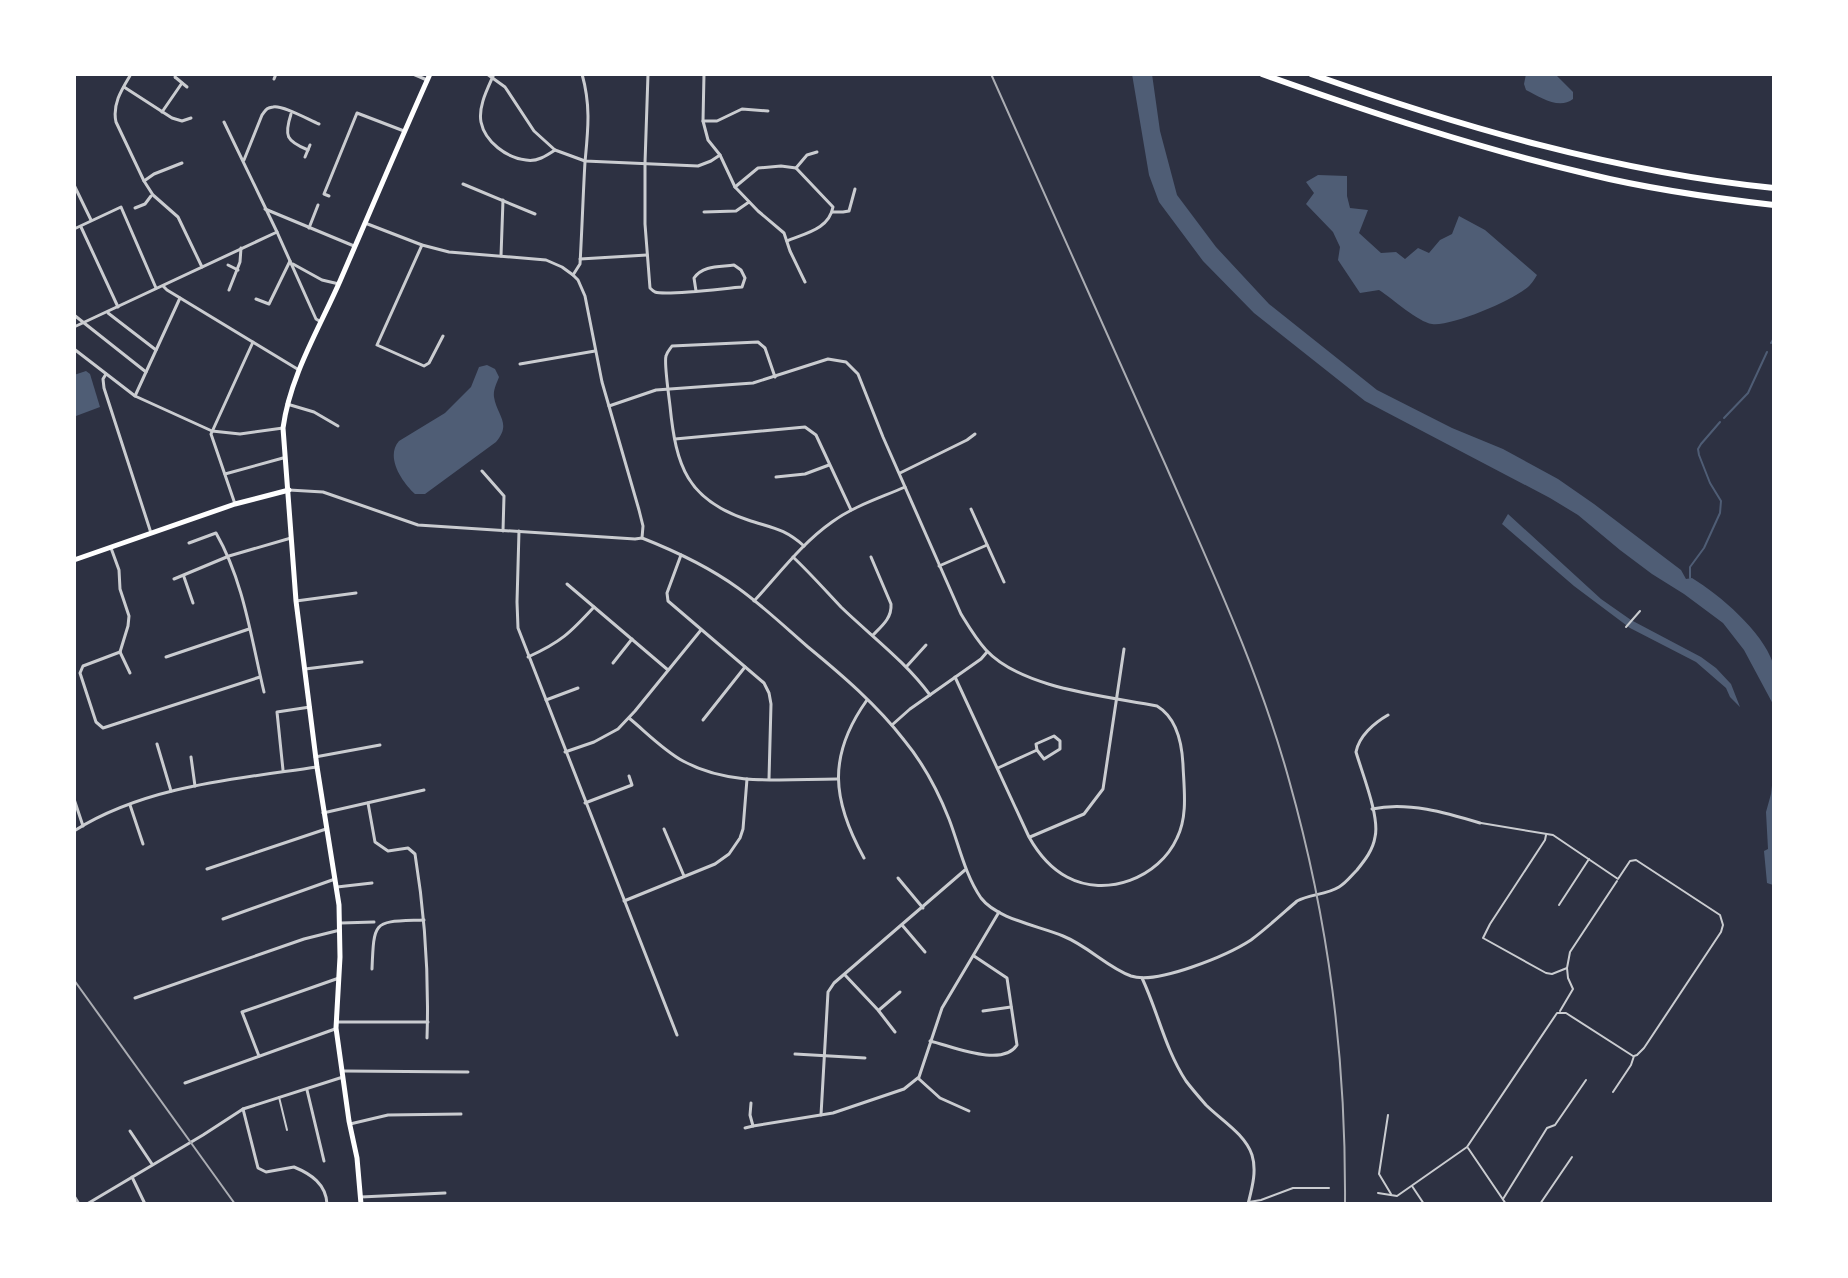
<svg xmlns="http://www.w3.org/2000/svg" width="1848" height="1278" font-family="Karla,sans-serif">
  <style>
    .water { fill: #4f5d75 }
    .lines { fill: none; stroke-linecap: round; stroke-linejoin: round }
    .stream { stroke: #4f5d75; stroke-width: 2 }
    .service { stroke: #caccd0; stroke-width: 2 }
    .pedestrian { stroke: #caccd0; stroke-width: 2 }
    .minor { stroke: #caccd0; stroke-width: 3 }
    .secondary { stroke: #fff; stroke-width: 5 }
    .primary { stroke: #fff; stroke-width: 5 }
    .motorway { stroke: #fff; stroke-width: 6 }
    .rail { stroke: #abadb3; stroke-width: 2 }
  </style>
  <rect width="100%" height="100%" fill="#2d3142"/>
  <!-- water -->
  <g class="water">
    <path d="M1132,74H1152L1160,131L1177,195L1216,247L1269,304L1377,390L1452,428L1503,449L1558,479L1594,504L1681,570L1686,579L1692,578C1720,595 1762,631 1773,663C1777,674 1774,693 1774,706L1744,650L1723,623L1684,594L1652,574L1620,550L1578,515L1550,498L1365,401L1254,313L1203,261L1159,202L1149,175Z"/>
    <path d="M1526,74H1555L1573,92V99C1559,110 1540,97 1526,90L1524,84Z"/>
    <path d="M1318,175L1347,176V196L1350,208L1368,210L1359,233L1381,253L1396,252L1405,259L1418,248L1429,253L1440,240L1452,234L1459,216L1485,230L1537,275C1535,278 1533,282 1530,285C1517,299 1451,327 1432,324C1418,322 1393,299 1379,290L1360,293L1338,260L1340,247L1333,232L1306,204L1314,193L1306,182Z"/>
    <path d="M487,365L495,369L499,377C497,383 493,389 494,397C497,416 512,423 496,442L425,494H415C402,482 385,457 399,441L445,413L471,387L479,367Z"/>
    <path d="M86,371L90,374L100,407L76,416L74,414V375Z"/>
    <path d="M1508,514L1601,599L1631,620L1701,657L1716,668L1731,684L1740,707L1730,697L1726,688L1696,662L1630,628L1574,586L1502,524Z"/>
    <path d="M1774,768V894L1773,885L1767,883L1764,851L1768,849L1766,812L1771,794Z"/>
  </g>
  <g class="lines">
    <!-- stream -->
    <g class="stream">
      <path d="M1771,343L1774,338"/>
      <path d="M1724,418L1748,393L1767,352"/>
      <path d="M1690,578V567L1704,548L1720,513L1721,501L1710,483L1699,455L1698,449L1701,444L1720,422"/>
    </g>
    <!-- service -->
    <g class="service">
      <path d="M1626,627L1640,611"/>
      <path d="M1481,823L1553,835L1618,879L1630,861L1636,860L1720,915L1723,925L1721,932L1644,1048L1637,1055L1634,1056L1631,1065L1613,1092"/>
      <path d="M1546,835L1545,840L1490,924L1483,938L1546,973L1552,974L1567,968"/>
      <path d="M1559,905L1589,859"/>
      <path d="M1560,1011L1573,989L1568,978L1567,968L1570,952L1617,881"/>
      <path d="M1388,1115L1379,1174L1391,1194"/>
      <path d="M1468,1148L1506,1204"/>
      <path d="M1412,1186L1424,1204"/>
      <path d="M1378,1193L1397,1196L1467,1147L1557,1013H1566L1633,1056"/>
      <path d="M1503,1199L1547,1128L1555,1125L1586,1080"/>
      <path d="M1249,1202L1261,1200L1293,1188H1329"/>
      <path d="M1540,1204L1572,1157"/>
    </g>
    <!-- pedestrian -->
    <path class="pedestrian" d="M279,1097L287,1130"/>
    <!-- minor -->
    <g class="minor">
      <path d="M131,74C122,89 112,104 116,122L144,181L153,195L178,217L202,267"/>
      <path d="M413,74L427,80"/>
      <path d="M487,74L505,87L534,131L555,150L585,161L698,166L711,161L720,155"/>
      <path d="M494,74C488,88 478,106 481,122C485,142 507,158 526,160C537,162 546,156 555,150"/>
      <path d="M648,74L645,163V224L650,288C652,290 653,291 655,292C667,296 726,288 742,287L745,278L741,270L734,265C720,267 703,265 694,278L696,291"/>
      <path d="M704,74L703,121L708,140L720,155L735,187L758,211L784,233L790,251L805,282"/>
      <path d="M175,77L187,87"/>
      <path d="M274,79L276,74"/>
      <path d="M124,87L172,118L182,121L191,118"/>
      <path d="M162,112L182,83"/>
      <path d="M291,114C284,136 286,141 308,150"/>
      <path d="M703,121H717L742,109L768,111"/>
      <path d="M224,122L277,232L316,319L321,322"/>
      <path d="M305,157L310,145"/>
      <path d="M244,160L262,115C266,110 266,108 273,107C283,105 309,120 319,124"/>
      <path d="M796,168L807,155L817,152"/>
      <path d="M144,181L154,174L182,163"/>
      <path d="M463,184L535,214"/>
      <path d="M74,185L91,220"/>
      <path d="M735,187L758,168L781,166L796,168L833,207C829,229 806,233 787,241"/>
      <path d="M329,196L324,194L357,113L404,131"/>
      <path d="M135,208L145,204L151,196"/>
      <path d="M265,209L354,246"/>
      <path d="M704,212L736,211L749,202"/>
      <path d="M832,212H843L849,211L855,189"/>
      <path d="M365,223L422,245L449,252L546,260L562,267L573,275L578,280L585,296L602,382L639,510L643,526L642,538C675,551 709,567 738,588C763,606 785,627 808,647C842,675 877,705 904,740C923,763 938,791 949,819C959,845 965,875 981,898C997,919 1039,926 1063,936C1088,946 1107,967 1131,976C1157,985 1228,955 1251,940C1267,928 1282,914 1297,901C1310,894 1326,895 1339,887C1346,883 1351,876 1357,870C1365,860 1373,850 1375,837C1380,817 1362,773 1356,752C1359,736 1374,723 1388,715"/>
      <path d="M81,227L118,307"/>
      <path d="M309,228L318,205"/>
      <path d="M74,229L121,207L156,288"/>
      <path d="M422,245L377,345L424,366L429,363L443,336"/>
      <path d="M501,256L503,200"/>
      <path d="M580,259L647,255"/>
      <path d="M293,264L322,280L339,284"/>
      <path d="M228,265L238,270"/>
      <path d="M573,275L580,264C582,230 583,196 585,162C588,130 591,106 582,74"/>
      <path d="M163,286L167,290L299,370"/>
      <path d="M229,290L240,262L241,248"/>
      <path d="M256,299L269,304L290,261"/>
      <path d="M108,313L156,350"/>
      <path d="M74,315L146,372"/>
      <path d="M74,327L277,232"/>
      <path d="M74,349L135,396L212,431L240,434L283,428"/>
      <path d="M520,364L595,351"/>
      <path d="M106,374L103,379L104,388L151,533"/>
      <path d="M775,377L765,348L758,342L672,346C670,349 667,352 666,356C664,363 669,397 670,406C676,466 687,500 748,520C772,528 784,528 804,546"/>
      <path d="M135,396L180,298"/>
      <path d="M287,404L314,412L338,426"/>
      <path d="M609,406L656,390L753,383L828,359L846,362L858,374L883,437L961,614C969,627 976,639 986,650C1022,689 1107,696 1157,706C1177,718 1182,743 1183,765C1184,789 1188,816 1177,838C1159,878 1106,898 1067,877C1050,868 1038,853 1029,837L955,677"/>
      <path d="M675,439L805,427L816,435L851,510"/>
      <path d="M482,471L504,496L503,531"/>
      <path d="M900,473L967,440L975,434"/>
      <path d="M225,474L283,458"/>
      <path d="M776,477L805,474L829,465"/>
      <path d="M289,490L323,492L418,525L635,539L642,538"/>
      <path d="M235,504L211,434L253,342"/>
      <path d="M971,509L1004,582"/>
      <path d="M519,531L517,602L518,628L677,1035"/>
      <path d="M189,543L216,533C244,582 251,638 264,692"/>
      <path d="M111,548L119,570L120,589L129,616L128,626L120,652"/>
      <path d="M681,555L667,593L668,601L764,683L769,693L771,704L769,779"/>
      <path d="M793,557C810,573 825,590 841,607C871,636 905,661 930,695"/>
      <path d="M871,557L891,604C892,618 882,626 873,635"/>
      <path d="M939,566L987,545"/>
      <path d="M184,577L193,603"/>
      <path d="M174,579L229,556L291,538"/>
      <path d="M567,584L668,670"/>
      <path d="M296,601L356,593"/>
      <path d="M754,601C779,574 802,543 832,522C854,506 880,498 905,487"/>
      <path d="M120,652L83,666L80,673L96,722L103,728L260,677"/>
      <path d="M120,652L130,673"/>
      <path d="M166,657L249,629"/>
      <path d="M528,657C561,642 570,633 594,607"/>
      <path d="M613,663L632,639"/>
      <path d="M907,666L926,645"/>
      <path d="M305,669L362,662"/>
      <path d="M546,700L578,688"/>
      <path d="M629,718C646,732 663,750 683,761C730,787 786,779 837,779"/>
      <path d="M703,720L745,667"/>
      <path d="M892,725L910,709L981,659L987,652"/>
      <path d="M157,744L171,791"/>
      <path d="M565,752L594,742L618,729L635,711L701,630"/>
      <path d="M191,757L195,786"/>
      <path d="M315,757L380,745"/>
      <path d="M998,768L1037,750L1044,759L1060,749V741L1054,736L1036,744L1037,750"/>
      <path d="M283,770L277,712L310,707"/>
      <path d="M74,799L83,826"/>
      <path d="M368,803L375,842L388,851L408,848L415,854C425,915 429,977 427,1038"/>
      <path d="M585,803L632,785L629,776"/>
      <path d="M130,805L143,844"/>
      <path d="M1372,809C1407,801 1447,813 1480,823"/>
      <path d="M323,813L424,790"/>
      <path d="M664,829L684,876"/>
      <path d="M74,831C145,786 235,779 317,767"/>
      <path d="M1030,837L1084,814L1103,789L1124,649"/>
      <path d="M864,858C832,800 827,756 867,700"/>
      <path d="M207,869L326,829"/>
      <path d="M898,878L923,908"/>
      <path d="M337,887L372,883"/>
      <path d="M624,901L715,864L729,854L740,838L743,829L747,779"/>
      <path d="M223,919L335,879"/>
      <path d="M341,923L374,922"/>
      <path d="M902,925L925,952"/>
      <path d="M372,969C374,918 374,922 424,920"/>
      <path d="M845,975L878,1010L895,1032"/>
      <path d="M1142,978C1158,1012 1165,1049 1186,1081C1192,1089 1199,1097 1206,1105C1221,1120 1245,1134 1252,1155C1257,1171 1252,1188 1248,1204"/>
      <path d="M135,998L304,939L340,930"/>
      <path d="M879,1010L900,992"/>
      <path d="M983,1011L1011,1007"/>
      <path d="M336,1022H428"/>
      <path d="M930,1041C952,1046 1002,1068 1017,1045L1007,978L974,956"/>
      <path d="M795,1054L865,1058"/>
      <path d="M259,1056L242,1012L339,978"/>
      <path d="M344,1071L468,1072"/>
      <path d="M919,1079L940,1098L969,1111"/>
      <path d="M185,1083L335,1029"/>
      <path d="M307,1090L324,1161"/>
      <path d="M751,1103L750,1115L753,1126L833,1113L904,1089L919,1077L942,1008L999,912"/>
      <path d="M243,1109L258,1168L266,1172L294,1167C311,1174 326,1184 327,1204"/>
      <path d="M821,1115L828,992L834,983L965,870"/>
      <path d="M350,1124L388,1115L461,1114"/>
      <path d="M745,1128L753,1126"/>
      <path d="M130,1131L152,1164"/>
      <path d="M132,1177L145,1204"/>
      <path d="M74,1196L79,1204"/>
      <path d="M361,1197L445,1193"/>
      <path d="M87,1204L203,1135L243,1109L343,1077"/>
    </g>
    <!-- secondary -->
    <path class="secondary" d="M74,560L235,504L289,490"/>
    <!-- primary -->
    <path class="primary" d="M361,1204L357,1158L349,1121L336,1028L340,957L339,905L317,767L296,601L283,428C290,376 319,329 340,281C370,212 399,143 430,74"/>
    <!-- motorway -->
    <g class="motorway">
      <path d="M1262,74C1369,112 1477,148 1588,174C1649,189 1712,198 1774,205"/>
      <path d="M1311,74C1462,127 1615,172 1774,188"/>
    </g>
    <!-- rail -->
    <g class="rail">
      <path d="M991,74C1049,205 1108,335 1166,466C1211,569 1259,671 1289,780C1329,922 1346,1057 1345,1204"/>
      <path d="M74,980L235,1204"/>
    </g>
  </g>
  <!-- border -->
  <rect width="1848" height="1278" fill="none" stroke="#ffffff" stroke-width="152"/>
</svg>
